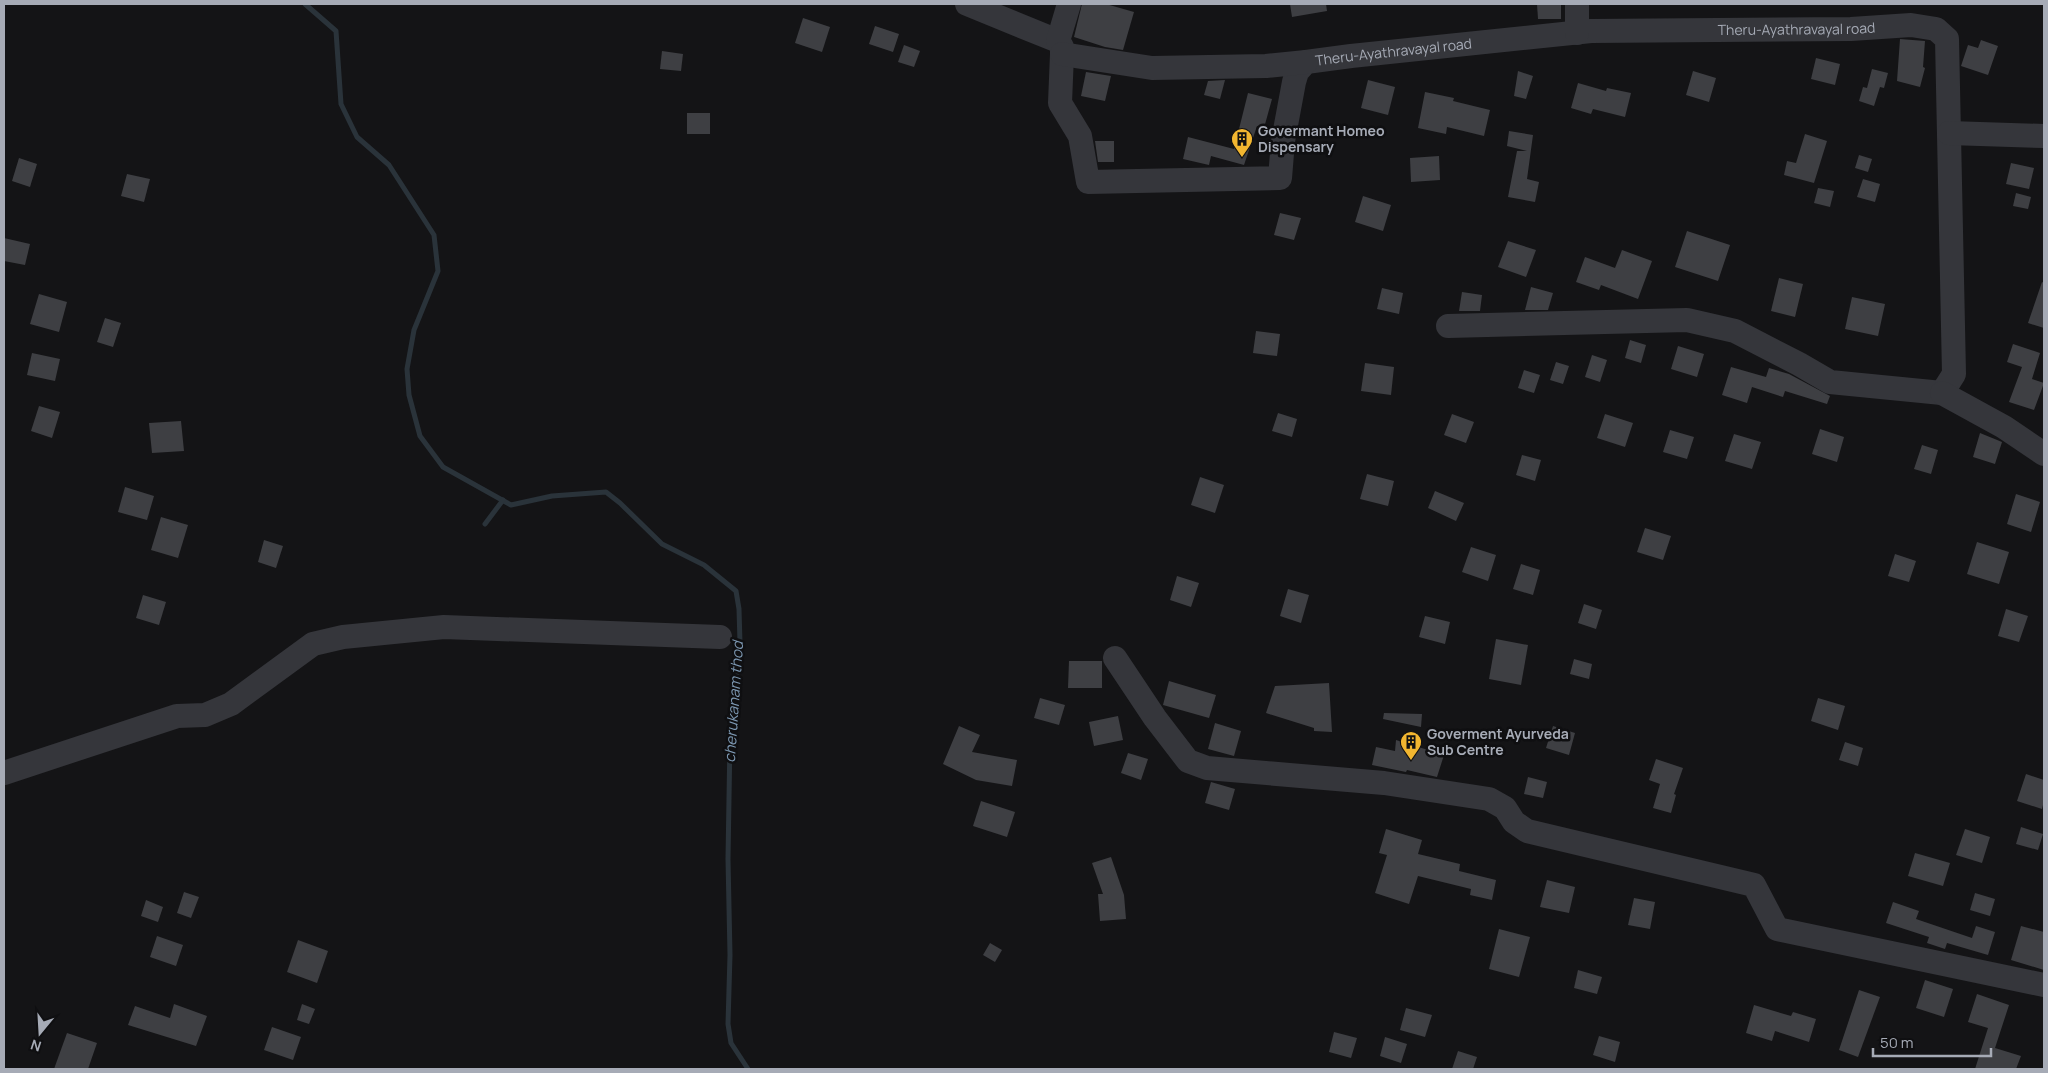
<svg xmlns="http://www.w3.org/2000/svg" width="2048" height="1073" font-family="Manrope,sans-serif">
  <style>
    .lines { fill: none; stroke-linecap: round; stroke-linejoin: round }
    .stream { stroke: #2a333a; stroke-width: 5 }
    .building { fill: #3e3f43 }
    .minor { stroke: #35363b; stroke-width: 24 }
    .labels { text-anchor: middle; stroke-width: 5; stroke-linejoin: round; paint-order: stroke }
    .street-label { font-size: 14px; fill: #a6abb6; stroke: #0f0f11 }
    .poi-label { font-size: 14px; font-weight: bold; fill: #a6abb6; stroke: #0f0f11; text-anchor: start }
    .water-label { font-size: 15px; font-style: italic; fill: #7d98b2; stroke: #0f0f11 }
  </style>
  <rect width="100%" height="100%" fill="#141416"/>
  <g class="lines">
    <!-- stream -->
    <g class="stream">
      <path d="M305,4L336,31L341,104L357,137L389,165L434,235L438,271L414,330L407,369L409,395L420,436L443,467L511,505L552,496L606,492L620,503L662,544L704,565L736,591L739,609L740,643L730,738L728,859L730,955L728,1024L731,1043L748,1069"/>
      <path d="M485,524L503,500"/>
    </g>
  </g>
  <!-- building -->
  <g class="building">
    <path d="M1082,4H1106L1134,12L1123,50L1105,47L1074,37Z"/>
    <path d="M1290,4H1326L1327,11L1292,17Z"/>
    <path d="M1537,4H1561V19H1538Z"/>
    <path d="M803,18L830,27L822,52L795,43Z"/>
    <path d="M875,26L899,34L893,52L869,44Z"/>
    <path d="M1900,39L1925,41L1923,67L1925,68L1920,87L1897,81Z"/>
    <path d="M1981,40L1998,46L1988,75L1961,66L1968,45L1978,48Z"/>
    <path d="M904,45L920,51L914,67L898,62Z"/>
    <path d="M662,51L683,54L681,71L660,69Z"/>
    <path d="M1816,58L1840,64L1835,85L1811,79Z"/>
    <path d="M1872,69L1888,73L1884,88L1880,87L1874,106L1859,101L1863,87L1867,88Z"/>
    <path d="M1518,71L1533,76L1526,99L1514,96Z"/>
    <path d="M1693,71L1716,78L1709,102L1686,95Z"/>
    <path d="M1086,72L1111,76L1105,101L1081,96Z"/>
    <path d="M1225,80L1220,99L1204,95L1208,81Z"/>
    <path d="M1368,80L1395,87L1388,115L1361,108Z"/>
    <path d="M1578,83L1606,91L1607,88L1631,93L1625,117L1593,109L1591,114L1571,108Z"/>
    <path d="M1425,92L1454,98L1453,101L1490,110L1484,136L1447,127L1446,134L1418,128Z"/>
    <path d="M1248,93L1272,99L1264,128L1257,126L1244,165L1211,156L1209,165L1183,159L1188,137L1234,149Z"/>
    <rect x="687" y="113" width="23" height="21"/>
    <path d="M1509,131L1533,135L1527,179L1539,182L1535,202L1508,197L1517,151H1527L1507,146Z"/>
    <path d="M1805,134L1827,141L1814,183L1784,175L1787,161L1796,163Z"/>
    <path d="M1095,141H1114V162H1098Z"/>
    <path d="M1859,155L1872,159L1868,172L1855,168Z"/>
    <path d="M1439,156L1440,180L1411,182L1410,158Z"/>
    <path d="M19,158L37,164L30,187L12,181Z"/>
    <path d="M2011,163L2034,168L2029,189L2006,184Z"/>
    <path d="M127,174L150,179L144,202L121,196Z"/>
    <path d="M1863,179L1880,184L1875,202L1857,197Z"/>
    <path d="M1818,188L1834,191L1830,207L1814,203Z"/>
    <path d="M2016,193L2031,197L2028,209L2013,206Z"/>
    <path d="M1363,196L1391,205L1383,231L1355,222Z"/>
    <path d="M1280,213L1301,218L1294,240L1274,235Z"/>
    <path d="M1687,231L1730,245L1718,281L1675,267Z"/>
    <path d="M4,238L30,244L25,265L4,261Z"/>
    <path d="M1508,241L1536,250L1526,277L1498,267Z"/>
    <path d="M1622,250L1652,261L1638,299L1601,285L1599,290L1576,282L1585,257L1615,268Z"/>
    <path d="M1779,278L1803,284L1795,317L1771,311Z"/>
    <path d="M2042,282L2044,283V328L2028,323Z"/>
    <path d="M1531,287L1553,293L1548,310H1525Z"/>
    <path d="M1382,288L1403,293L1399,314L1377,309Z"/>
    <path d="M1462,292L1482,295L1480,311H1459Z"/>
    <path d="M39,294L67,302L59,332L30,324Z"/>
    <path d="M1852,297L1885,304L1878,336L1845,329Z"/>
    <path d="M105,318L121,323L113,347L97,342Z"/>
    <path d="M1256,331L1280,334L1277,356L1253,353Z"/>
    <path d="M1630,340L1646,345L1641,363L1625,358Z"/>
    <path d="M2013,344L2040,353L2032,379L2044,383L2034,410L2009,402L2022,367L2007,362Z"/>
    <path d="M1678,346L1704,354L1697,377L1671,369Z"/>
    <path d="M32,353L60,359L55,381L27,375Z"/>
    <path d="M1592,355L1607,360L1600,382L1585,377Z"/>
    <path d="M1556,362L1569,366L1563,384L1550,380Z"/>
    <path d="M1365,363L1394,367L1391,395L1361,391Z"/>
    <path d="M1731,367L1766,377L1769,368L1789,374L1830,396L1827,404L1785,391L1783,397L1752,387L1747,403L1722,395Z"/>
    <path d="M1524,370L1540,375L1534,393L1518,388Z"/>
    <path d="M39,406L60,412L52,438L31,431Z"/>
    <path d="M1278,413L1297,419L1292,437L1272,431Z"/>
    <path d="M1452,414L1474,422L1466,443L1444,435Z"/>
    <path d="M1605,414L1633,423L1625,447L1597,438Z"/>
    <path d="M181,421L184,451L152,453L149,423Z"/>
    <path d="M1820,429L1844,437L1837,462L1812,454Z"/>
    <path d="M1670,430L1694,437L1687,459L1663,452Z"/>
    <path d="M1980,433L2002,442L1995,464L1973,457Z"/>
    <path d="M1734,434L1761,442L1752,469L1725,461Z"/>
    <path d="M1922,445L1938,450L1931,474L1914,469Z"/>
    <path d="M1522,455L1541,460L1535,481L1516,475Z"/>
    <path d="M1367,474L1394,481L1388,506L1360,499Z"/>
    <path d="M1200,477L1224,485L1215,513L1191,505Z"/>
    <path d="M125,487L154,496L147,520L118,512Z"/>
    <path d="M1435,491L1464,503L1456,521L1428,508Z"/>
    <path d="M2016,494L2040,502L2031,532L2007,524Z"/>
    <path d="M161,517L188,525L178,558L151,550Z"/>
    <path d="M1645,528L1671,536L1663,560L1637,552Z"/>
    <path d="M264,540L283,546L276,568L258,562Z"/>
    <path d="M1977,542L2009,552L1999,584L1967,574Z"/>
    <path d="M1471,547L1496,555L1488,581L1462,572Z"/>
    <path d="M1895,554L1916,561L1909,582L1888,576Z"/>
    <path d="M1521,564L1540,570L1533,595L1513,589Z"/>
    <path d="M1177,576L1199,583L1191,607L1170,600Z"/>
    <path d="M1288,589L1309,595L1301,623L1280,616Z"/>
    <path d="M143,595L166,602L159,625L136,618Z"/>
    <path d="M1584,604L1602,610L1596,629L1578,623Z"/>
    <path d="M2006,609L2028,616L2019,642L1998,636Z"/>
    <path d="M1425,616L1450,622L1445,644L1419,637Z"/>
    <path d="M1496,639L1528,645L1521,685L1489,679Z"/>
    <path d="M1574,659L1592,664L1589,679L1570,674Z"/>
    <path d="M1069,661H1102V688H1068Z"/>
    <path d="M1169,681L1216,695L1209,718L1163,705Z"/>
    <path d="M1329,683L1332,732L1314,731V728L1266,713L1275,686Z"/>
    <path d="M1040,698L1065,705L1059,725L1034,718Z"/>
    <path d="M1818,698L1845,706L1838,730L1811,721Z"/>
    <path d="M1384,713L1422,714L1421,727L1383,719Z"/>
    <path d="M1118,716L1123,740L1094,746L1089,722Z"/>
    <path d="M1215,723L1241,731L1234,756L1208,749Z"/>
    <path d="M959,726L980,735L972,752L1017,760L1012,786L976,780L943,764Z"/>
    <path d="M1553,726L1575,733L1569,755L1546,748Z"/>
    <path d="M1396,740L1444,755L1437,777L1407,770L1406,772L1372,765L1376,747L1395,751Z"/>
    <path d="M1845,742L1863,748L1858,766L1839,760Z"/>
    <path d="M1128,753L1148,759L1141,780L1121,773Z"/>
    <path d="M1656,759L1683,768L1674,794L1676,795L1671,813L1653,808L1660,784L1649,780Z"/>
    <path d="M2026,774L2044,780V801L2042,809L2017,801Z"/>
    <path d="M1528,777L1547,782L1543,798L1524,794Z"/>
    <path d="M1211,782L1235,789L1229,810L1205,803Z"/>
    <path d="M981,801L1015,812L1007,837L973,826Z"/>
    <path d="M2021,827L2043,834L2038,850L2016,844Z"/>
    <path d="M1386,829L1422,840L1418,854L1460,864L1459,871L1496,880L1492,900L1470,895L1471,889L1418,876L1409,904L1375,893L1387,855L1379,853Z"/>
    <path d="M1965,829L1990,837L1982,863L1956,855Z"/>
    <path d="M1915,853L1950,863L1943,886L1908,876Z"/>
    <path d="M1111,857L1124,895L1126,919L1100,921L1098,894H1103L1092,863Z"/>
    <path d="M1547,880L1575,887L1569,913L1540,907Z"/>
    <path d="M184,892L199,897L191,918L177,913Z"/>
    <path d="M1975,893L1995,899L1990,916L1970,910Z"/>
    <path d="M1634,898L1655,902L1650,929L1628,925Z"/>
    <path d="M146,900L163,907L158,922L141,916Z"/>
    <path d="M1893,902L1919,911L1916,919L1972,938L1976,926L1995,932L1988,955L1947,943L1945,949L1927,943L1929,937L1886,923Z"/>
    <path d="M2021,926L2044,932V970L2011,960Z"/>
    <path d="M1499,929L1530,937L1519,977L1489,969Z"/>
    <path d="M157,936L183,945L176,966L150,957Z"/>
    <path d="M298,940L328,951L317,983L287,972Z"/>
    <path d="M990,943L1002,950L995,962L983,955Z"/>
    <path d="M1578,970L1602,977L1597,994L1574,988Z"/>
    <path d="M1925,980L1953,989L1944,1017L1916,1008Z"/>
    <path d="M1859,990L1880,997L1858,1057L1839,1050Z"/>
    <path d="M1977,994L2009,1005L1995,1048L2021,1056L2016,1069H1975L1988,1028L1968,1022Z"/>
    <path d="M174,1004L207,1016L196,1046L128,1025L135,1006L170,1018Z"/>
    <path d="M302,1004L315,1009L309,1024L297,1020Z"/>
    <path d="M1754,1005L1791,1016L1793,1012L1816,1019L1809,1042L1775,1031L1772,1041L1746,1033Z"/>
    <path d="M1406,1008L1432,1015L1425,1037L1400,1030Z"/>
    <path d="M272,1027L301,1037L293,1060L264,1050Z"/>
    <path d="M1334,1032L1357,1038L1351,1058L1329,1052Z"/>
    <path d="M67,1033L97,1043L88,1069H54Z"/>
    <path d="M1599,1036L1620,1042L1615,1062L1593,1055Z"/>
    <path d="M1385,1037L1407,1044L1401,1063L1380,1056Z"/>
    <path d="M1458,1051L1477,1057L1473,1069H1452Z"/>
  </g>
  <g class="lines">
    <!-- minor -->
    <g class="minor">
      <path id="s1" d="M967,4L1058,41L1062,47V54L1060,103L1080,136L1088,182L1280,178L1283,141L1294,82L1297,72L1306,62L1351,56L1591,31L1851,29L1911,25L1936,29L1947,39L1954,374L1942,393L1830,382L1799,364L1735,331L1687,320L1448,326"/>
      <path d="M1577,33V4"/>
      <path d="M1058,41L1069,4"/>
      <path d="M1062,54L1152,68L1266,66L1306,62"/>
      <path d="M1949,133L2044,136"/>
      <path d="M1942,393L2004,427L2044,454"/>
      <path d="M1115,658L1155,718L1188,761L1207,768L1384,783L1489,799L1505,808L1514,822L1527,831L1754,885L1777,929L2044,985"/>
      <path d="M4,773L177,716L205,715L231,704L313,644L343,637L444,627L720,637"/>
    </g>
  </g>
  <!-- icons -->
  <defs>
    <g id="building-pin" transform="scale(1.125)"><path d="M0 17L-7.5 6A9.5 9.5 0 1 1 7.5 6Z" fill="#f2b630" stroke="#0f0f11"/><path d="M-4-6H4V6H1V3H-1V6H-4ZM-2.5-4.3h1.7v1.8h-1.7ZM.8-4.3h1.7v1.8H.8ZM-2.5-1h1.7V.8h-1.7ZM.8-1h1.7V.8H.8Z" fill="#111"/></g>
  </defs>
  <g fill-rule="evenodd">
    <use href="#building-pin" x="1242" y="139"/>
    <use href="#building-pin" x="1411" y="742"/>
  </g>
  <g class="labels">
    <!-- street labels -->
    <g class="street-label">
      <text dy="5" stroke="none"><textPath href="#s1" startOffset="1052">Theru-Ayathravayal road</textPath></text>
      <text dy="5" stroke="none"><textPath href="#s1" startOffset="648">Theru-Ayathravayal road</textPath></text>
    </g>
    <!-- poi labels -->
    <g class="poi-label">
      <text x="1258" y="136">Govermant Homeo<tspan x="1258" dy="16">Dispensary</tspan></text>
      <text x="1427" y="739">Goverment Ayurveda<tspan x="1427" dy="16">Sub Centre</tspan></text>
    </g>
    <!-- water labels -->
    <g class="water-label">
      <text transform="translate(734 702) rotate(-86)" y="5">cherukanam thod</text>
    </g>
  </g>
  <!-- border -->
  <rect width="2048" height="1073" fill="none" stroke="#a6abb6" stroke-width="10"/>
  <!-- north arrow -->
  <g transform="translate(40 1033) rotate(198)" stroke="#0f0f11" stroke-width="4" paint-order="stroke">
  <path d="M0-4L9 19L0 12L-9 19Z" fill="#a6abb6"/>
  <text y="-8" font-size="14" font-weight="bold" text-anchor="middle" fill="#a6abb6">N</text>
  </g>
  <!-- scale -->
  <path d="M1873 1048v8h118v-8" fill="none" stroke="#a6abb6" stroke-width="2.5"/>
  <text x="1880" y="1048" font-size="15" fill="#a6abb6" stroke="#0f0f11" stroke-width="4" paint-order="stroke">50 m</text>
</svg>
